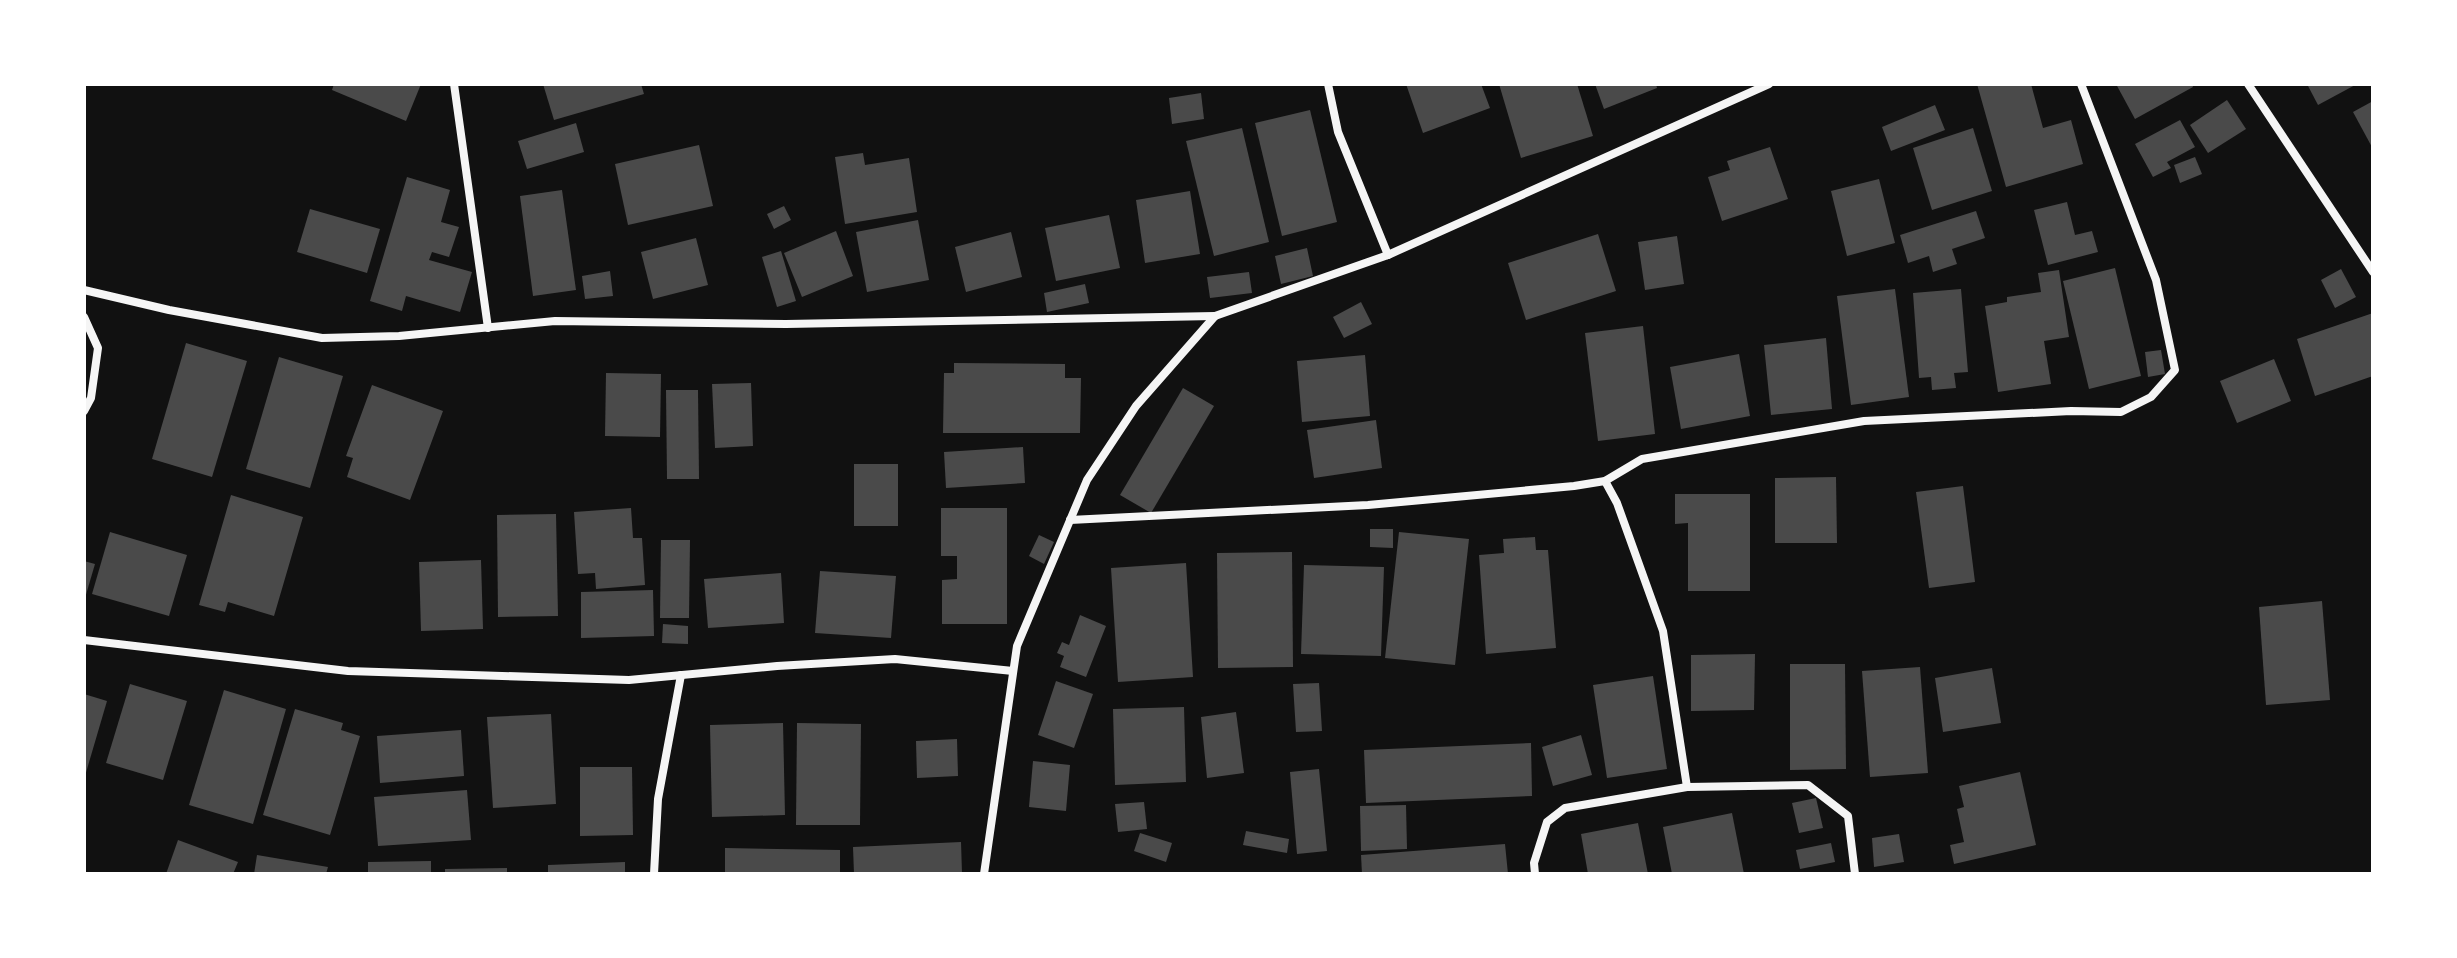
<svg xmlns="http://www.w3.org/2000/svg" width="2457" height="958" font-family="'Golos Text',sans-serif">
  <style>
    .building { fill: #4a4a4a }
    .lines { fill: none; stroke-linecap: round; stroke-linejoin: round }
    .minor { stroke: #f5f5f5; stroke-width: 8 }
  </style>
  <rect width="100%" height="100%" fill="#111"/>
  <!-- building -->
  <g class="building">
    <path d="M334,84H421L406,121L332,90Z"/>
    <path d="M543,84H641L644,94L554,120Z"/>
    <path d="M1406,84H1481L1490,108L1423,133Z"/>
    <path d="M1499,84H1577L1593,136L1521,158Z"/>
    <path d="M1595,84H1656L1657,88L1604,109Z"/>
    <path d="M1977,84H2031L2043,128L2071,120L2083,164L2006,187Z"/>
    <path d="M2116,84H2192L2193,87L2135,119Z"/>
    <path d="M2307,84H2357L2318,105Z"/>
    <path d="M1201,93L1204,119L1172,124L1169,98Z"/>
    <path d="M2227,100L2246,129L2208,153L2190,125Z"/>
    <path d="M2373,101V149L2353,112Z"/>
    <path d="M1935,105L1945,130L1891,151L1882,127Z"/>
    <path d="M1310,110L1337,222L1282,236L1255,123Z"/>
    <path d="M2180,120L2195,147L2167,162L2171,168L2153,177L2135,144Z"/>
    <path d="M576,123L584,152L527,169L518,141Z"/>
    <path d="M1242,128L1269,242L1214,256L1186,141Z"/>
    <path d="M1973,128L1992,191L1932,210L1913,148Z"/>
    <path d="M699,145L713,206L628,225L615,164Z"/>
    <path d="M1770,147L1788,199L1722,221L1708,177L1730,170L1727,161Z"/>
    <path d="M863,153L865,165L909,158L917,212L845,224L835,157Z"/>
    <path d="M2195,157L2202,174L2180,183L2174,165Z"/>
    <path d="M407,177L450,190L441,222L459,227L449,257L432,252L429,260L472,272L460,312L406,296L402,311L370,301Z"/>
    <path d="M1879,179L1895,243L1847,256L1831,191Z"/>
    <path d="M562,190L576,290L533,296L520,196Z"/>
    <path d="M1190,191L1200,254L1145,263L1136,200Z"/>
    <path d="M2067,202L2075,235L2092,231L2098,252L2048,265L2034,210Z"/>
    <path d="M784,206L791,220L774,229L767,214Z"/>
    <path d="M310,209L380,229L367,273L297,252Z"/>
    <path d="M1976,211L1985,238L1952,249L1957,264L1933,272L1929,256L1908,263L1900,235Z"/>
    <path d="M1109,215L1120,268L1056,281L1045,228Z"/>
    <path d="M918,220L929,280L867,292L856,232Z"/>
    <path d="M836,231L853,276L802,297L784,253Z"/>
    <path d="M1011,232L1022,277L966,292L955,247Z"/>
    <path d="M1598,234L1616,291L1526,320L1508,263Z"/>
    <path d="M1677,236L1684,284L1645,290L1638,242Z"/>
    <path d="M696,238L708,285L653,299L641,252Z"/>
    <path d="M1307,248L1313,276L1281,284L1275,256Z"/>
    <path d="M781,251L796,301L777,307L762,257Z"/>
    <path d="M2115,268L2141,376L2089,389L2063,281Z"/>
    <path d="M2341,269L2356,297L2335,308L2321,280Z"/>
    <path d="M2059,270L2069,337L2044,341L2051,384L1998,392L1985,306L2007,302V297L2041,292L2038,273Z"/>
    <path d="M610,271L613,296L585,299L582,276Z"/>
    <path d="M1249,272L1252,293L1210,298L1207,277Z"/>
    <path d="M1085,284L1089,303L1047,312L1044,293Z"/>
    <path d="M1895,289L1909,397L1851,405L1837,296Z"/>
    <path d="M1961,289L1968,372L1954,373L1956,388L1932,390L1931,377L1919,378L1913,293Z"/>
    <path d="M1361,302L1372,324L1344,338L1333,317Z"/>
    <path d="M2373,313V376L2315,396L2297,339Z"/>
    <path d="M1643,326L1655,434L1598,441L1585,333Z"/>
    <path d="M1826,338L1832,409L1771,415L1764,345Z"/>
    <path d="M186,343L247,361L212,477L152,459Z"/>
    <path d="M2161,350L2165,374L2148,377L2145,352Z"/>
    <path d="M1739,354L1750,416L1681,429L1670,367Z"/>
    <path d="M1365,355L1370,416L1302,422L1297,361Z"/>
    <path d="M279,357L343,376L310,488L246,469Z"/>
    <path d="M2274,359L2291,401L2237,423L2220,381Z"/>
    <path d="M954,363L1065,364V378H1081L1080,433H943L944,373H954Z"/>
    <path d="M606,373L661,374L660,437L605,436Z"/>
    <path d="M751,383L753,446L715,448L712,384Z"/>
    <path d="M372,385L443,411L410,500L347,477L353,458L346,456Z"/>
    <path d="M1183,388L1214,406L1151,513L1120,495Z"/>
    <path d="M666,390H698L699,479H667Z"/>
    <path d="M1376,420L1382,468L1314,478L1307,430Z"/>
    <path d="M1023,447L1025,483L946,488L944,452Z"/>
    <rect x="854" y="464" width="44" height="62"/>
    <path d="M1836,477L1837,543H1775V478Z"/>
    <path d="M1963,486L1975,582L1929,588L1916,492Z"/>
    <path d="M1675,494H1750V591H1688V523L1675,524Z"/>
    <path d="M231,495L303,517L274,616L228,602L225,612L199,605Z"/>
    <path d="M631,508L633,538H642L645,585L596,589L595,573L578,574L574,512Z"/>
    <path d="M941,508H1007V624H942V580L957,579V556H941Z"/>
    <path d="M556,514L558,616L498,617L497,515Z"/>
    <path d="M1370,529H1393V548L1370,547Z"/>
    <path d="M110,532L187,555L169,616L92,594Z"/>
    <path d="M1399,532L1469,539L1455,665L1385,658Z"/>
    <path d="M1039,535L1054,542L1044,564L1029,556Z"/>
    <path d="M1535,537L1536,550H1548L1556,648L1486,654L1479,555L1504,553L1503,539Z"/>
    <path d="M661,540H690L689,618H660Z"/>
    <path d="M1292,552L1293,667L1218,668L1217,553Z"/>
    <path d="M481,560L483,629L421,631L419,562Z"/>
    <path d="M84,561L95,564L85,598H84Z"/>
    <path d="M1186,563L1193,677L1118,682L1111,568Z"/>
    <path d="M1304,565L1384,567L1381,656L1301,654Z"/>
    <path d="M820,571L896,576L891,638L815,633Z"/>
    <path d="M781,573L784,623L708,628L704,579Z"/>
    <path d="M653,590L654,636L581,638V592Z"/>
    <path d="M2322,601L2330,700L2266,705L2259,607Z"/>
    <path d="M1080,615L1106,626L1086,677L1060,667L1064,656L1057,653L1062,642L1069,645Z"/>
    <path d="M663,624L688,626V644L662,643Z"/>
    <path d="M1755,654L1754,710L1691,711V655Z"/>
    <path d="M1790,664H1845L1846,769L1790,770Z"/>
    <path d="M1920,667L1928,773L1870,777L1862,671Z"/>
    <path d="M1992,668L2001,723L1943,732L1935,678Z"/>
    <path d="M1653,676L1667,769L1607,778L1593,685Z"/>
    <path d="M1056,681L1093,694L1074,748L1038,735Z"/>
    <path d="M1319,683L1322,731L1296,732L1293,684Z"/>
    <path d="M130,684L187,701L163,780L106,763Z"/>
    <path d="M224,690L286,709L253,824L189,805Z"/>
    <path d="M84,694L107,701L85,776H84Z"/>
    <path d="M1184,707L1186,782L1115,785L1113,709Z"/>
    <path d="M295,709L343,723L341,730L360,736L330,835L263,815Z"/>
    <path d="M1236,712L1244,773L1207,778L1201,717Z"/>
    <path d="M551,714L556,804L493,808L487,717Z"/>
    <path d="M783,723L785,815L712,817L710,725Z"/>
    <path d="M797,723L861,724L860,825H796Z"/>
    <path d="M461,730L464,776L380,783L377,736Z"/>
    <path d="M1581,735L1592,775L1553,786L1542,747Z"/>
    <path d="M957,739L958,776L917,778L916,741Z"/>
    <path d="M1531,743L1532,796L1366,803L1364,750Z"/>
    <path d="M1033,761L1070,765L1066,811L1029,807Z"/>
    <path d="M580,767H632L633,835L580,836Z"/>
    <path d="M1319,769L1327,851L1297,854L1290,772Z"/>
    <path d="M2020,772L2036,845L1954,864L1950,845L1964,842L1957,809L1964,807L1959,786Z"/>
    <path d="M467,790L471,840L378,846L374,797Z"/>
    <path d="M1816,798L1823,828L1799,833L1792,803Z"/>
    <path d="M1144,802L1147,829L1118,832L1115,804Z"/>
    <path d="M1406,805L1407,849L1361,851L1360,806Z"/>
    <path d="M1732,813L1744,874H1672L1663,827Z"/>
    <path d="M1638,823L1648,874H1588L1581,834Z"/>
    <path d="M1246,831L1289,839L1287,853L1243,845Z"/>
    <path d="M1140,833L1172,843L1166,862L1134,851Z"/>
    <path d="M1899,834L1904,862L1874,867L1872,838Z"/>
    <path d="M178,840L238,862L233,874H166Z"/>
    <path d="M961,842L962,874H854L853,847Z"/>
    <path d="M1831,843L1835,862L1800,869L1796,850Z"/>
    <path d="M1505,844L1508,874H1362L1361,855Z"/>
    <path d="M725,848L840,850V874H725Z"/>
    <path d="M257,855L328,867L326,874H254Z"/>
    <path d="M431,861V874H368V862Z"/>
    <path d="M625,862V874H548V865Z"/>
    <path d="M507,868V874H445V869Z"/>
  </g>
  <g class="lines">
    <!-- minor -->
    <g class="minor">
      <path d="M454,84L488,328"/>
      <path d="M1328,84L1338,132L1388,255"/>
      <path d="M2248,84L2373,272"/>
      <path d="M84,290L169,310L322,338L399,336L555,321L786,324L1215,316"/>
      <path d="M84,317L98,348L91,398L84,411"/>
      <path d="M1605,481L1617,503L1663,631L1687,787"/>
      <path d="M1070,520L1368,505L1574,486L1605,481L1642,459L1864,421L2071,411L2121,412L2151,397L2175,370L2156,280L2081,84"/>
      <path d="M84,640L348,671L629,680L777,666L895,659L1013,671"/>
      <path d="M654,874L658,799L681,675"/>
      <path d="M984,874L1017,646L1087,480L1136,406L1215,316L1388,255L1769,84"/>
      <path d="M1535,874L1534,863L1547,822L1565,808L1687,787L1808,785L1848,816L1855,874"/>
    </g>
  </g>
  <!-- border -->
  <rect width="2457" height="958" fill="none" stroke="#ffffff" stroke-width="172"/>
</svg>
